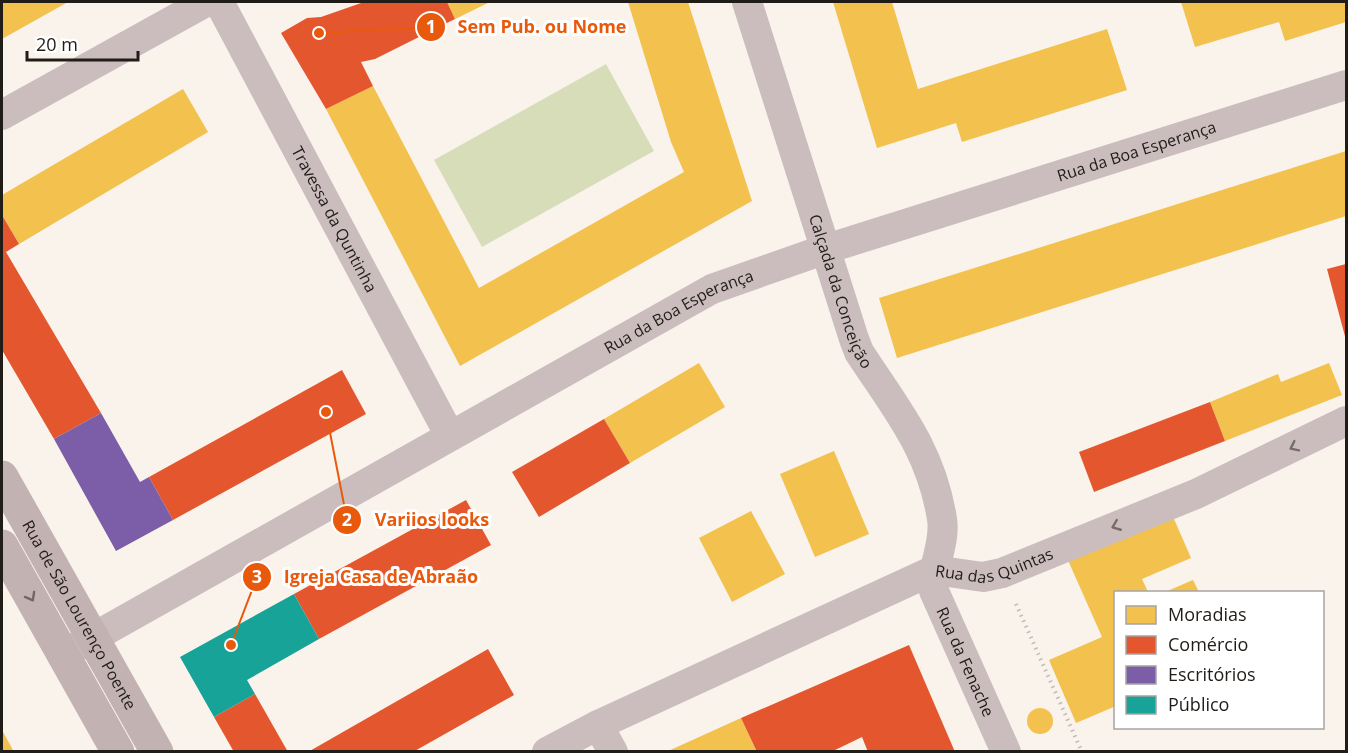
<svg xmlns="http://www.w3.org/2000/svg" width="1348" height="753" font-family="'Open Sans',sans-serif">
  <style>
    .green { fill: #d8ddb9 }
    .homes { fill: #f2c14e }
    .shops { fill: #e4572e }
    .offices { fill: #7b5ea7 }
    .public { fill: #17a398 }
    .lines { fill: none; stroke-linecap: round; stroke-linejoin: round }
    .path { stroke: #c3b9b7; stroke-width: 4; stroke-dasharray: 1.5 4.5; stroke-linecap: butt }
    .street { stroke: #cbbdbd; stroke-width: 30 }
    .secondary { stroke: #c3b2b2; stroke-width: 33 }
    .oneway { stroke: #766c6a }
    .oneway2 { stroke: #726765 }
    .labels { text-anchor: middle; stroke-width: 6; stroke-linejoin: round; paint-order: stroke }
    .street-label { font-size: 16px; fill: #201c18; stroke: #fff }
    .leader { fill: none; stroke: #e8590c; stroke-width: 2 }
    .callout-dot { fill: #e8590c; stroke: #fff; stroke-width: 2 }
    .mark-label { font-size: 18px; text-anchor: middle; font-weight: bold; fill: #fff }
    .callout-label { font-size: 18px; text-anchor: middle; font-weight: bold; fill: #e8590c; stroke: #fff; stroke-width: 6; stroke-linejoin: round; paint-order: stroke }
  </style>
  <rect width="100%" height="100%" fill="#f9f3ec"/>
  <!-- green -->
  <path class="green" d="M606,64L654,151L482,247L434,160Z"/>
  <!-- homes -->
  <g class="homes">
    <path d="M2,2H68L2,39Z"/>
    <path d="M447,2H490L455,19Z"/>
    <path d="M628,2H688L752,201L460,366L326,109L373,86L479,288L684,172L671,142Z"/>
    <path d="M833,2H892L918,89L1107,29L1127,90L962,142L956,123L877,148Z"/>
    <path d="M1181,2H1346V22L1285,41L1279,22L1195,47Z"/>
    <path d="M183,89L208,132L19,244L2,215V195Z"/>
    <path d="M1346,151V216L897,358L879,298Z"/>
    <path d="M699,363L725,407L630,463L604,419Z"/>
    <path d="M1329,363L1342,395L1225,441L1210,402L1278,374L1281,382Z"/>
    <path d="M834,451L869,534L815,557L780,474Z"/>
    <path d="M751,511L785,574L732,602L699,538Z"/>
    <path d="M1171,512L1191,558L1142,579L1148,592H1116V706L1076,723L1049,660L1102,637L1067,558Z"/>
    <path d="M1193,580L1199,592H1165Z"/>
    <circle cx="1040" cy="721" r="13"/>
    <path d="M741,718L757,752H666Z"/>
    <path d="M2,730L14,752H2Z"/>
  </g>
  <!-- shops -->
  <g class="shops">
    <path d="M364,2H447L455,19L375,59L361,62L373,86L326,109L281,33L307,18L321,17Z"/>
    <path d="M2,215L19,244L6,252L101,413L54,439L2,350Z"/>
    <path d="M1346,264V340L1327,269Z"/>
    <path d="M342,370L366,414L173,520L149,477Z"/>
    <path d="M1210,402L1225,441L1094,492L1079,452Z"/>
    <path d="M604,419L630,463L539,517L512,472Z"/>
    <path d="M466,500L491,545L319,639L294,594Z"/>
    <path d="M909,645L955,752H868L862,737L831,752H757L741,718Z"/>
    <path d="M488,649L514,695L413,752H308Z"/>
    <path d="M255,694L288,752H234L214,717Z"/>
  </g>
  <!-- offices -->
  <path class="offices" d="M101,413L140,482L149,477L173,520L116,551L54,439Z"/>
  <!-- public -->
  <path class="public" d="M294,594L319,639L247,680L255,694L214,717L180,657Z"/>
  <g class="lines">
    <!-- path -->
    <path class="path" d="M1016,604L1082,752"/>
    <!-- street -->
    <g class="street">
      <path id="s1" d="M219,2L450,436"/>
      <path id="s2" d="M747,2L854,339L859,352C896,409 931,449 942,519C946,543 931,567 934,591L1006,752"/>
      <path d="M2,115L206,2"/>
      <path id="s3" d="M71,650L712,289L826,249L1346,85"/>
      <path d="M598,725L613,752"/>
      <path id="s4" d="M547,752L598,725L934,570L983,577L1002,573L1196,494L1346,421"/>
    </g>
    <!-- secondary -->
    <g class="secondary">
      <path id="s5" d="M2,477L157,752"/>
      <path d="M2,546L118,752"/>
    </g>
  </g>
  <!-- one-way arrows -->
  <defs><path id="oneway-chevron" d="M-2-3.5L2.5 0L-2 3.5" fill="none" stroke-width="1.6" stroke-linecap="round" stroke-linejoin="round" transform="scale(1.5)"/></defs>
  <g class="oneway">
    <use href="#oneway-chevron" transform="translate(1294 447) rotate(154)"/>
    <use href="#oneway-chevron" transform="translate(1116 526) rotate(158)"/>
  </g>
  <use class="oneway2" href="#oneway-chevron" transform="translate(31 597) rotate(61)"/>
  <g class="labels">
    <!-- street labels -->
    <g class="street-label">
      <text dy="6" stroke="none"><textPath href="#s3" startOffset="1182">Rua da Boa Esperança</textPath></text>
      <text dy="6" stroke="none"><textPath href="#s1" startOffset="246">Travessa da Quntinha</textPath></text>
      <text dy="6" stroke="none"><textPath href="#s2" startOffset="304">Calçada da Conceição</textPath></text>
      <text dy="6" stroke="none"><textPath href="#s3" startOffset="696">Rua da Boa Esperança</textPath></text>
      <text dy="6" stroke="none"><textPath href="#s4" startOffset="490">Rua das Quintas</textPath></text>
      <text dy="6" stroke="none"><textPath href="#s5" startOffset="158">Rua de São Lourenço Poente</textPath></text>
      <text dy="6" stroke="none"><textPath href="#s2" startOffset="706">Rua da Fenache</textPath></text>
    </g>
  </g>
  <!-- callouts -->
  <path class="leader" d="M319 33L431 27M326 412L347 520M231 645L257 577"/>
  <g class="callout-dot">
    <circle cx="319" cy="33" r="6"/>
    <circle cx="326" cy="412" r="6"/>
    <circle cx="231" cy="645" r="6"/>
    <circle cx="431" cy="27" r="15"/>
    <circle cx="347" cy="520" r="15"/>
    <circle cx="257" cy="577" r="15"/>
  </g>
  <g class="mark-label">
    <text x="431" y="33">1</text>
    <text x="347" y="526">2</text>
    <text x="257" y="583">3</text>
  </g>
  <g class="callout-label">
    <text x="542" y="33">Sem Pub. ou Nome</text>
    <text x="432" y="526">Variios looks</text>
    <text x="381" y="583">Igreja Casa de Abraão</text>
  </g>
  <!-- border -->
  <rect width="1348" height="753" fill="none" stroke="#201c18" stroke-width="6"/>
  <!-- legend -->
  <rect x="1114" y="591" width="210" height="138" fill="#ffffff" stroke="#a6a4a3" stroke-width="1.5"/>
  <rect x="1126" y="606" width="30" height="18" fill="#f2c14e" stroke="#a6a4a3" stroke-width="1.5"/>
  <text x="1168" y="621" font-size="18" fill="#201c18">Moradias</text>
  <rect x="1126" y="636" width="30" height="18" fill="#e4572e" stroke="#a6a4a3" stroke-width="1.5"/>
  <text x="1168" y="651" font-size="18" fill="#201c18">Comércio</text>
  <rect x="1126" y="666" width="30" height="18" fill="#7b5ea7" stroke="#a6a4a3" stroke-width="1.5"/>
  <text x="1168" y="681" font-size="18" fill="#201c18">Escritórios</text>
  <rect x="1126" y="696" width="30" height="18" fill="#17a398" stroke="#a6a4a3" stroke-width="1.5"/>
  <text x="1168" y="711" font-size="18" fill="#201c18">Público</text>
  <!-- scale -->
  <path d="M27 51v9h111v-9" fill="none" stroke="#201c18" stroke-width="3"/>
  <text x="36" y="51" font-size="18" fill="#201c18" stroke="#ffffff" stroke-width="4.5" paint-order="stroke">20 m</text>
</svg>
